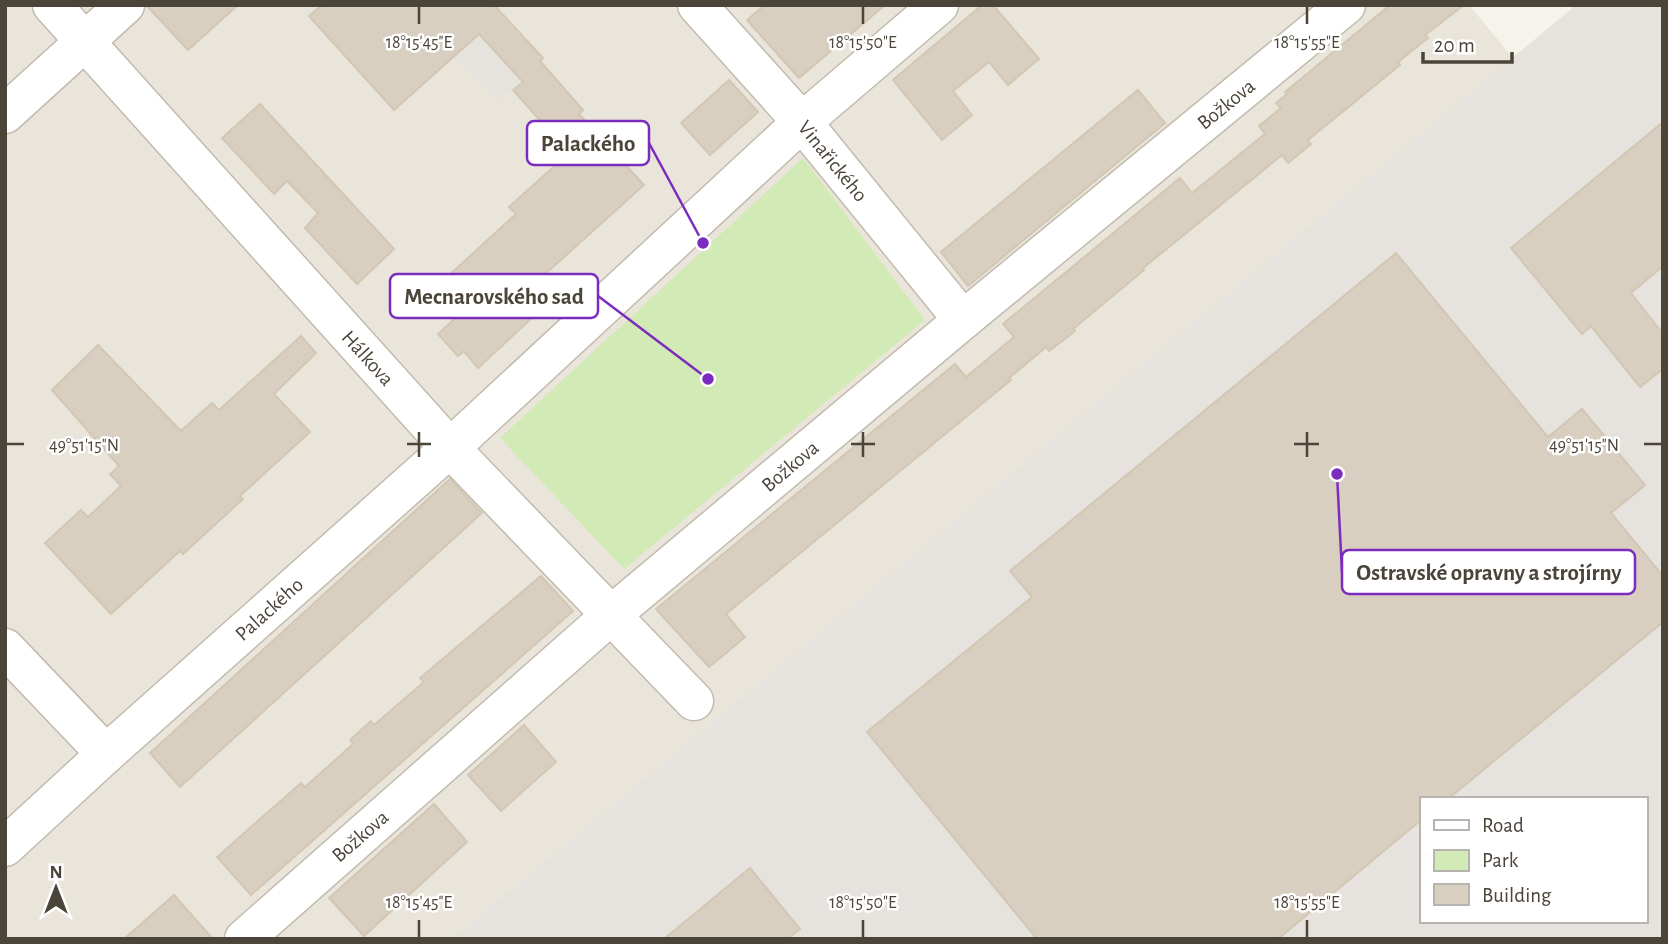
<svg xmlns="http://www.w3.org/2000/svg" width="1668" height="944" font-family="'Alegreya Sans',sans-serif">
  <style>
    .residential { fill: #eae5da }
    .industrial { fill: #e6e2dd; fill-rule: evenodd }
    .green { fill: #d2eab5 }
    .building { fill: #d8cfc1; stroke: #d3c7b4; stroke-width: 2 }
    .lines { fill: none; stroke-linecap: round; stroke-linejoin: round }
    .minor-casing { stroke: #c2bbae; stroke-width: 41 }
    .minor { stroke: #fff; stroke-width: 38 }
    .ticks { fill: none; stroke: #4b4439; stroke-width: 2.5 }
    .labels { text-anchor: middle; stroke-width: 5; stroke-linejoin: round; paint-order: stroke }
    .street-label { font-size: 21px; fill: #4b4439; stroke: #fff }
    .ticks-label { font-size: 18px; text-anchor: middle; fill: #4b4439; stroke: #fff; stroke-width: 5; stroke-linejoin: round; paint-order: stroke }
    .leader { fill: none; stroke: #7b2cbf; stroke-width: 2.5 }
    .callout-dot { fill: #7b2cbf; stroke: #fff; stroke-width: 2.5 }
    .callout { fill: #fff; stroke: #7b2cbf; stroke-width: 2.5 }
    .callout-label { font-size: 23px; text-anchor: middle; font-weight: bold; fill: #4b4439 }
  </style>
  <rect width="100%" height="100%" fill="#f6f3ec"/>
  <!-- residential -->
  <path class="residential" d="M5,5H299L394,110L455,56L545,60L496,5H1469L1513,58L451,939H5Z"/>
  <!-- industrial -->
  <g class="industrial">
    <path d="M299,5H496L545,60L497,101L455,57L394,110Z"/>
    <path d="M1576,5H1663V939H451ZM1421,799H1645V921H1421Z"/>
  </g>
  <!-- green -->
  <path class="green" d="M803,158L925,320L624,569L500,438Z"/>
  <!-- building -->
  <g class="building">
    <path d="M146,5H238L188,50Z"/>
    <path d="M322,5H494L543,58L540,61L583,110L579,114L644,185L543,276L558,294L478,368L464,351L458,356L438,334L471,304L447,277L516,214L509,207L569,153L513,90L523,82L479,34L394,110L309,16Z"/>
    <path d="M765,5H885L799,78L747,20Z"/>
    <path d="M982,5H993L1039,59L1008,85L989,62L953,91L972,115L942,140L893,80Z"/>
    <path d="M1390,5H1464L1425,35L1428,38L1398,62L1400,65L1308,140L1311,144L1288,163L1282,155L1142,269L1144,270L1073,329L1075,331L1049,351L1046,347L1009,378L1011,380L726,614L745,637L709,667L656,609L955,364L966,377L1014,337L1003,324L1180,178L1192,193L1240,154L1265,134L1259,126L1281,108L1276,103L1287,94L1285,92Z"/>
    <path d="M729,80L758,112L710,155L681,123Z"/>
    <path d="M1138,90L1165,123L968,286L941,252Z"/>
    <path d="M260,104L394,249L357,284L305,228L318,213L287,181L274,194L222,138Z"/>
    <path d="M1663,122V266L1631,293L1663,334V369L1640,387L1591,326L1582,334L1511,248Z"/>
    <path d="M1396,253L1548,437L1582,409L1645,485L1611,513L1663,576V622L1448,799H1421V820L1278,939H1037L867,732L1032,597L1010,571Z"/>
    <path d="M301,336L316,353L274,394L310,432L240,496L243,499L183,554L180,551L111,614L45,543L81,510L88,517L121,486L110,474L119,466L52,390L98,345L181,431L212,403L219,410Z"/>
    <path d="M450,479L482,513L180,787L150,753Z"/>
    <path d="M541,576L573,611L251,895L217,857L301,783L305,787L353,744L350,740L371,721L374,725L424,682L420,678Z"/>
    <path d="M524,725L556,762L501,811L468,775Z"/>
    <path d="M434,804L467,842L364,936L329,898Z"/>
    <path d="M750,868L800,929L787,939H664Z"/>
    <path d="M174,895L213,939H124Z"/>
  </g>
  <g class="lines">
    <!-- minor casing -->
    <g class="minor-casing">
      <g id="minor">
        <path d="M52,5L450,448L694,701"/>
        <path d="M697,5L802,122L963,320"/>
        <path d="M5,114L125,5"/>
        <path d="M5,648L106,754"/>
        <path d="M5,847L106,754L450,448L802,122L939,5"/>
        <path d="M244,939L610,616L963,320L1346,5"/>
      </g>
    </g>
    <!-- minor -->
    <use href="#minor" class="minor"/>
  </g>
  <!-- ticks -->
  <path class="ticks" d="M419,7V24M863,7V24M1307,7V24M419,432V457M863,432V457M1307,432V457M7,444H24M407,444H431M851,444H875M1294,444H1319M1644,444H1661M419,920V937M863,920V937M1307,920V937"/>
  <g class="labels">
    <!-- street labels -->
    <g class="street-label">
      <text transform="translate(1226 104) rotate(-39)" y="7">Božkova</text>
      <text transform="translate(833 161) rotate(51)" y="7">Vinařického</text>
      <text transform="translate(368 358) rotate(48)" y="7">Hálkova</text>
      <text transform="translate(790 466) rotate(-40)" y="7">Božkova</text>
      <text transform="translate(269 609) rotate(-42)" y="7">Palackého</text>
      <text transform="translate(360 836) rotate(-41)" y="7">Božkova</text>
    </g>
  </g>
  <g class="ticks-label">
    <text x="419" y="48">18°15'45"E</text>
    <text x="863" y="48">18°15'50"E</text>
    <text x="1307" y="48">18°15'55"E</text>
    <text x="84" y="451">49°51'15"N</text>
    <text x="1584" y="451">49°51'15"N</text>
    <text x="419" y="908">18°15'45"E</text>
    <text x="863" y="908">18°15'50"E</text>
    <text x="1307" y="908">18°15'55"E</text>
  </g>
  <!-- callouts -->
  <path class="leader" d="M703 243L649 143M708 379L598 296M1337 474L1342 572"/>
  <g class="callout-dot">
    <circle cx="703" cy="243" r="7"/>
    <circle cx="708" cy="379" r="7"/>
    <circle cx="1337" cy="474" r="7"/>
  </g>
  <g class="callout">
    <rect x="527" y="121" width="122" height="44" rx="7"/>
    <rect x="390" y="274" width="208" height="44" rx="7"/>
    <rect x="1342" y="550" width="293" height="44" rx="7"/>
  </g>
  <g class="callout-label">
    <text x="588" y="151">Palackého</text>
    <text x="494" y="304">Mecnarovského sad</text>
    <text x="1489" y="580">Ostravské opravny a strojírny</text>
  </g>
  <!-- border -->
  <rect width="1668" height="944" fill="none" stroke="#4b4439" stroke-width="14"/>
  <!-- legend -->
  <rect x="1420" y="797" width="228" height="126" fill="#ffffff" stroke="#b7b4b0" stroke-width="2"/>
  <rect x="1434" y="820" width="35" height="10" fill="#ffffff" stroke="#b7b4b0" stroke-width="2"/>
  <text x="1482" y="832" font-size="21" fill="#4b4439">Road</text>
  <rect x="1434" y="850" width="35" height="21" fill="#d2eab5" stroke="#b7b4b0" stroke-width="2"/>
  <text x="1482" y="867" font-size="21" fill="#4b4439">Park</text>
  <rect x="1434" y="884" width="35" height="21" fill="#d8cfc1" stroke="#b7b4b0" stroke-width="2"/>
  <text x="1482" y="902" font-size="21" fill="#4b4439">Building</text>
  <!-- north arrow -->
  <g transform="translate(56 888)" stroke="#ffffff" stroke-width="5" paint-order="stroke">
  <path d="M0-5L12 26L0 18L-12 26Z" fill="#4b4439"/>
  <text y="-10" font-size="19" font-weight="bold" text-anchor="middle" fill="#4b4439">N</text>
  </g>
  <!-- scale -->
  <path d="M1423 52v10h89v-10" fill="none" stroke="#4b4439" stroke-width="3.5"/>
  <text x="1434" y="52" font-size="21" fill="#4b4439" stroke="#ffffff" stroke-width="5" paint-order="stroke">20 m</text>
</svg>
